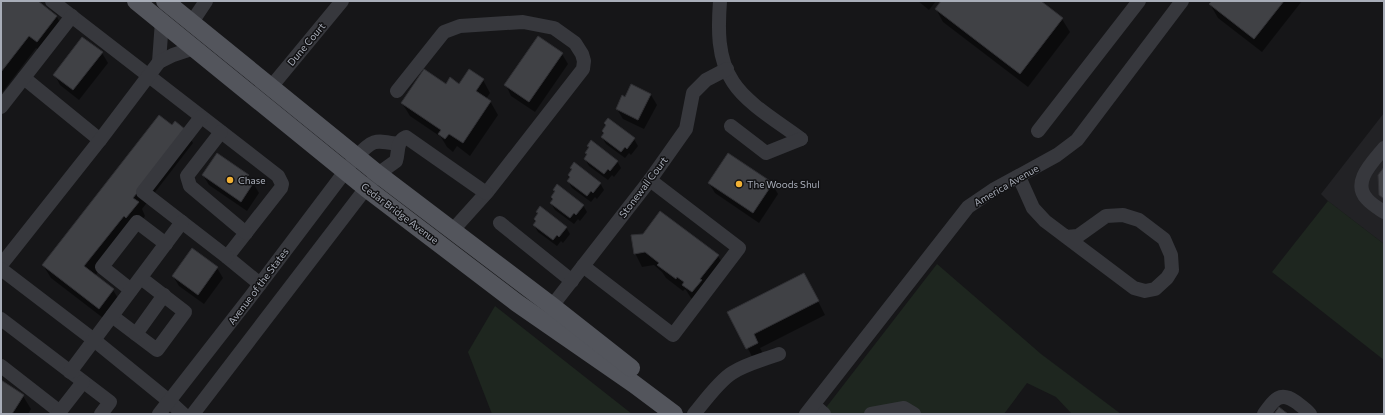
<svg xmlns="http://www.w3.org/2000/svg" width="1385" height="415" font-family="Commissioner,sans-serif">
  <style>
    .built { fill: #222225 }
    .green { fill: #1e261f }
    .shadow { fill: #0007 }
    .building { fill: #404145; stroke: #303034 }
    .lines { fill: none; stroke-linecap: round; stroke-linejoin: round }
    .minor { stroke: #37383d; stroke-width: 14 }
    .major { stroke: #53555c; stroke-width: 18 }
    .poi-dot { fill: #f2b134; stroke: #111113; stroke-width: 1.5 }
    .labels { text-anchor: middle; stroke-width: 3; stroke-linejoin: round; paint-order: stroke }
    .street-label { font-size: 10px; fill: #a8adb8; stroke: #111113 }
    .poi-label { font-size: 10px; fill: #a8adb8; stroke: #111113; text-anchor: start }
  </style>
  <rect width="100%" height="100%" fill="#161618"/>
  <!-- built -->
  <path class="built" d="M1384,113V244L1328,201L1321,194Z"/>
  <!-- green -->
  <g class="green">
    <path d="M1328,201L1384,244V360L1272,272Z"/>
    <path d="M937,264L1041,354L1121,414H1072L1056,397L1027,383L1004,414H821Z"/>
    <path d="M495,306L632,414H492L468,352Z"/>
  </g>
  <!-- shadow -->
  <g class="shadow">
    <path d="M3,1H36L57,17L64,30L45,55L36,48L1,94V4Z"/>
    <path d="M918,1H936L929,10Z"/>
    <path d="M942,1H1039L1062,19L1070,32L1028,87L943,22L936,9Z"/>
    <path d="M1213,1H1302L1262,52L1218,18L1210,4Z"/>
    <path d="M102,53L108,63L79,100L60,85L55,75Z"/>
    <path d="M562,54L568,64L535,112L511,96L506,85Z"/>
    <path d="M483,80L490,93L486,99L490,101L498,115L470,156L457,146L453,152L447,147L441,137L410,116L402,103L446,85H459Z"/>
    <path d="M632,85L651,95L657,105L644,129L623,119L617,109L625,98Z"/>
    <path d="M605,123L634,139L638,146L631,155L629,153L625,158L606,144L602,137L604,134L606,126Z"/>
    <path d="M172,127L185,130L193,143L142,209L145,216L134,230L132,228L95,276L113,290L121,303L107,321L51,278L43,265Z"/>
    <path d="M588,146L617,161L621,168L614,177L612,175L608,180L589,166L585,159L587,156L586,153L589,148Z"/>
    <path d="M729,154L772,184L778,194L759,223L715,193L709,183Z"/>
    <path d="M571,168L600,183L604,190L597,199L595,197L591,202L572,188L568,181L571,178L573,170Z"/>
    <path d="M203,175H248L259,193L247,211L209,185Z"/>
    <path d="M554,190L583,205L587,212L580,221L578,219L574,224L555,210L551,203L554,200L556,192Z"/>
    <path d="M537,212L566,227L570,234L563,243L561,241L557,246L538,232L534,225L537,222L539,214Z"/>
    <path d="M632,236L718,256L726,269L700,305L691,298L686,290L685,289L683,291L666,278L662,272L654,265L642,267L635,253Z"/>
    <path d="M217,268L223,278L204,304L179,286L173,276Z"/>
    <path d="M811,287L825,315L760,348L765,357L755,362L729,313Z"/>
    <path d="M1,382L23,396L31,409L28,414H1Z"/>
  </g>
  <!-- building -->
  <g class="building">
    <path d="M2,1H38L57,16L37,42L29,36L1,72V2Z"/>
    <path d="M941,1H1041L1063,18L1020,74L935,9Z"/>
    <path d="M1212,1H1284L1254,39L1209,4Z"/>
    <path d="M538,36L563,53L529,102L504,85Z"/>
    <path d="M82,37L103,52L73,90L53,75Z"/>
    <path d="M424,69L446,84L450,77L459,84L469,69L484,79L476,91L491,101L463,143L449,134L445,139L438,134L441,130L401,103Z"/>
    <path d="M631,84L651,94L638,120L616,109L622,95L625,97Z"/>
    <path d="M159,115L172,125L175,121L186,130L133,198L139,202L126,218L124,216L84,266L114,289L99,309L42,265Z"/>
    <path d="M608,118L635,138L627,149L625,147L621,152L601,137L604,133L602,131L606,125L604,123Z"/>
    <path d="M591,140L618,161L610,171L608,169L604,174L584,159L587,154L585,153L589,147L587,146Z"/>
    <path d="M217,153L249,175L247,177L254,182L241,202L202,175Z"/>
    <path d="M728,153L773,183L753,213L708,183Z"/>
    <path d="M574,162L601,183L593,193L591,191L587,196L567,181L570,177L568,175L572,169L570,168Z"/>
    <path d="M1384,167V199L1379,195L1378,175Z"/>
    <path d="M557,184L584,205L576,215L574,213L570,218L550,203L553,199L551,197L555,191L553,190Z"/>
    <path d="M540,206L567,227L559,237L557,235L553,240L533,225L536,221L534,219L538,213L536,212Z"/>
    <path d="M660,211L719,255L700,279L702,280L692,292L682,285L684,282L677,277L676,279L657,265L659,263L645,252L634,254L631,235L643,234Z"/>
    <path d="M192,248L218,267L198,295L172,276Z"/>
    <path d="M804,273L819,301L754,334L758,343L746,349L727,312Z"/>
    <path d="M1,380L24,395L12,414H1Z"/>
    <path d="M1279,407L1288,414H1274Z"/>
  </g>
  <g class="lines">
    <!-- minor -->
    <g class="minor">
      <path d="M52,1L278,176L282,184L281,188L227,257L260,284"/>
      <path d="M720,1C718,28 717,58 733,82C747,104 780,123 801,139"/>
      <path d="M192,22L206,1"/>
      <path d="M159,62L162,21"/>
      <path d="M24,78L100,140"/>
      <path d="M271,87L342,1"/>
      <path d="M397,91L444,32L460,26L523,22L554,28L575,43L582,54L584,61L583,69L488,191L452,231"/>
      <path d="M1,107L72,16"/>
      <path d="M201,117L143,192L227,257"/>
      <path d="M731,126L766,153L801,139"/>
      <path d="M1038,131L1139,1"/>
      <path d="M221,132L187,176L190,186L246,233"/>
      <path d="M1384,148C1373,162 1351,182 1367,199C1371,204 1378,208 1384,212"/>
      <path d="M1019,177L1033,208L1045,221L1134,288L1145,291L1155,289L1167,278L1172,270L1171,255L1164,239L1139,220L1123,215L1106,216L1078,236L1066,237"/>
      <path d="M500,223L572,281"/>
      <path d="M1,265L100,140L159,62L173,55L194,48"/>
      <path d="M583,266L673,335L739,248L650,180"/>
      <path d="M1,269L94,340L169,401L183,414"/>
      <path d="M131,290L102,267L137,222L166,244"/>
      <path d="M552,306L650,180L686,129L693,93L706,80L727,69"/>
      <path d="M112,316L157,350L185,312L141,278"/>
      <path d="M1,319L110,402L101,414"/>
      <path d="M136,334L164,295"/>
      <path d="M1,366L60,412"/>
      <path d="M70,372L182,222"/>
      <path d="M814,405L824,414"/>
      <path d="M58,414L83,382"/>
      <path d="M159,414L251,296L356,157C374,139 374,140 398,144"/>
      <path d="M193,414L366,188L378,174L396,161C399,152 396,141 406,137L486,193"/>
      <path d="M694,414C704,402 719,381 732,373C746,364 763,360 779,354"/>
      <path d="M806,414L968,207L993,190L1057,155L1077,140L1182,1"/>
      <path d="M871,414L904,408L914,414"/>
      <path d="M1264,414C1273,401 1279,390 1296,402C1301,406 1306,409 1310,414"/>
    </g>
    <!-- major -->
    <g class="major">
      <path d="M136,1L366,188L517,303L634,384L674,414"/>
      <path d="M165,1L378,174L552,306L631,368"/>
    </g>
  </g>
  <!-- markers -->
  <g class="poi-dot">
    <circle cx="230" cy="180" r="4"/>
    <circle cx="739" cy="184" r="4"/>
  </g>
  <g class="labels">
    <!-- street labels -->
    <g class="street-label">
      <text transform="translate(306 44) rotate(-50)" y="4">Dune Court</text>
      <text transform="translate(1006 185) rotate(-30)" y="4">America Avenue</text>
      <text transform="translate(643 187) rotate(-53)" y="4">Stonewall Court</text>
      <text transform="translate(400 213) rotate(37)" y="4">Cedar Bridge Avenue</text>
      <text transform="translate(258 286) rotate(-53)" y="4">Avenue of the States</text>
    </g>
    <!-- poi labels -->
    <g class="poi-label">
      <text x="238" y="184">Chase</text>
      <text x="747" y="188">The Woods Shul</text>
    </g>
  </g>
  <!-- border -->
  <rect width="1385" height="415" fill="none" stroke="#a8adb8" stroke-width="4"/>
</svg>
